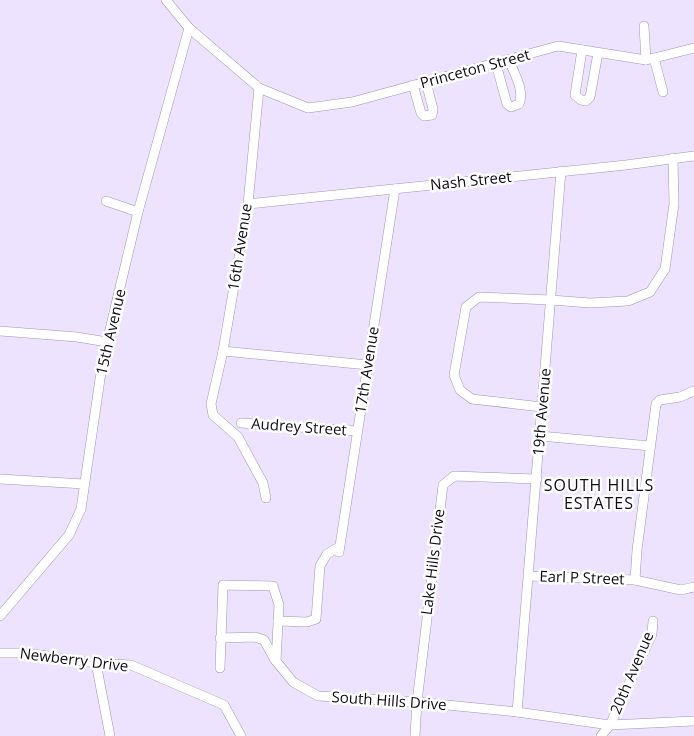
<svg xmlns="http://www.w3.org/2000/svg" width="694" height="736" font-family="'Open Sans',sans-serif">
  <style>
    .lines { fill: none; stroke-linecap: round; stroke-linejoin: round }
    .minor-casing { stroke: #a195b4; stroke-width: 10 }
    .minor { stroke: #fff; stroke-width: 9 }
    .labels { text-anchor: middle; stroke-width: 5; stroke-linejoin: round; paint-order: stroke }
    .street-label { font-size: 15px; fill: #0f0a15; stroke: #fff }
    .neighbourhood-label { font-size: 16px; letter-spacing: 1px; fill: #0f0a15; stroke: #fff }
  </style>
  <rect width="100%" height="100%" fill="#ede3fe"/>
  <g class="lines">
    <!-- minor casing -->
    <g class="minor-casing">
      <g id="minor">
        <path d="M166,0L189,28L259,88L308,108L352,102L558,46L646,60L694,48"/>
        <path d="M644,26L646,60"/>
        <path d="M582,50L575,95L581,100L586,101L590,97L598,53"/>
        <path d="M654,58L663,92"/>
        <path d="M496,64L507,104L511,107L519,104C525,91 514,73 509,60"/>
        <path d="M413,85L421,113L424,116L432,115L433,109L426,82"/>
        <path d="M259,88L248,204L223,351L211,404L213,415L238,437L263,483L266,498"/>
        <path d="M106,201L138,212"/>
        <path d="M248,204L626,165L694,156"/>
        <path d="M0,331L77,337L107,342"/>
        <path d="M223,351L368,365"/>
        <path d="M542,407L472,399L460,390L454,375L466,307L479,297L551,300L590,303L628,301L650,292L665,269L674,204L673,158"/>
        <path d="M241,423L357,431"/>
        <path d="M540,436L650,446"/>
        <path d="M0,479L84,484"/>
        <path d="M339,552L395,189"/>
        <path d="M529,576L635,580L681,590L694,587"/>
        <path d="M635,580L637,550L656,404L660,400L680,397L694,391"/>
        <path d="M0,616L69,535L81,509L100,379L107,342L138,212L189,28"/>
        <path d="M278,621L307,622L316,619L320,566L327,554L339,547"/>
        <path d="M220,638L255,637L264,640L275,660"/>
        <path d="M0,653H26L96,663L131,665L224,705L241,736"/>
        <path d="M96,663L110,736"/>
        <path d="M220,668L223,585L273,586L279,605L276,661L293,682L318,696L417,702L517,712L610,725L694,721"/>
        <path d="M517,712L561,171"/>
        <path d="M415,736L417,702L443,485L454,476L537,479"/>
        <path d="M601,736L610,725L652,634L653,621"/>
      </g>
    </g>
    <!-- minor -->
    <use href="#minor" class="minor"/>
  </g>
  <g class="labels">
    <!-- street labels -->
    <g class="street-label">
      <text transform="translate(475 69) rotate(-15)" y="5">Princeton Street</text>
      <text transform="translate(471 181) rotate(-6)" y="5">Nash Street</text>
      <text transform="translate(240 247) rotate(-81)" y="5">16th Avenue</text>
      <text transform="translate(111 332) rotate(-77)" y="5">15th Avenue</text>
      <text transform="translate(367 370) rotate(-81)" y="5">17th Avenue</text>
      <text transform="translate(542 412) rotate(-85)" y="5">19th Avenue</text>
      <text transform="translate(299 427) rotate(4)" y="5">Audrey Street</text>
      <text transform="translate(433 562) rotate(-83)" y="5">Lake Hills Drive</text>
      <text transform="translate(582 578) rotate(2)" y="5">Earl P Street</text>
      <text transform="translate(74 660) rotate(7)" y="5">Newberry Drive</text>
      <text transform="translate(632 673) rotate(-67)" y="5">20th Avenue</text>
      <text transform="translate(389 701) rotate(4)" y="5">South Hills Drive</text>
    </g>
    <!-- neighbourhood labels -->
    <g class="neighbourhood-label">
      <text x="599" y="491">SOUTH HILLS<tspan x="599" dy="18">ESTATES</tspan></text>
    </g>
  </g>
</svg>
